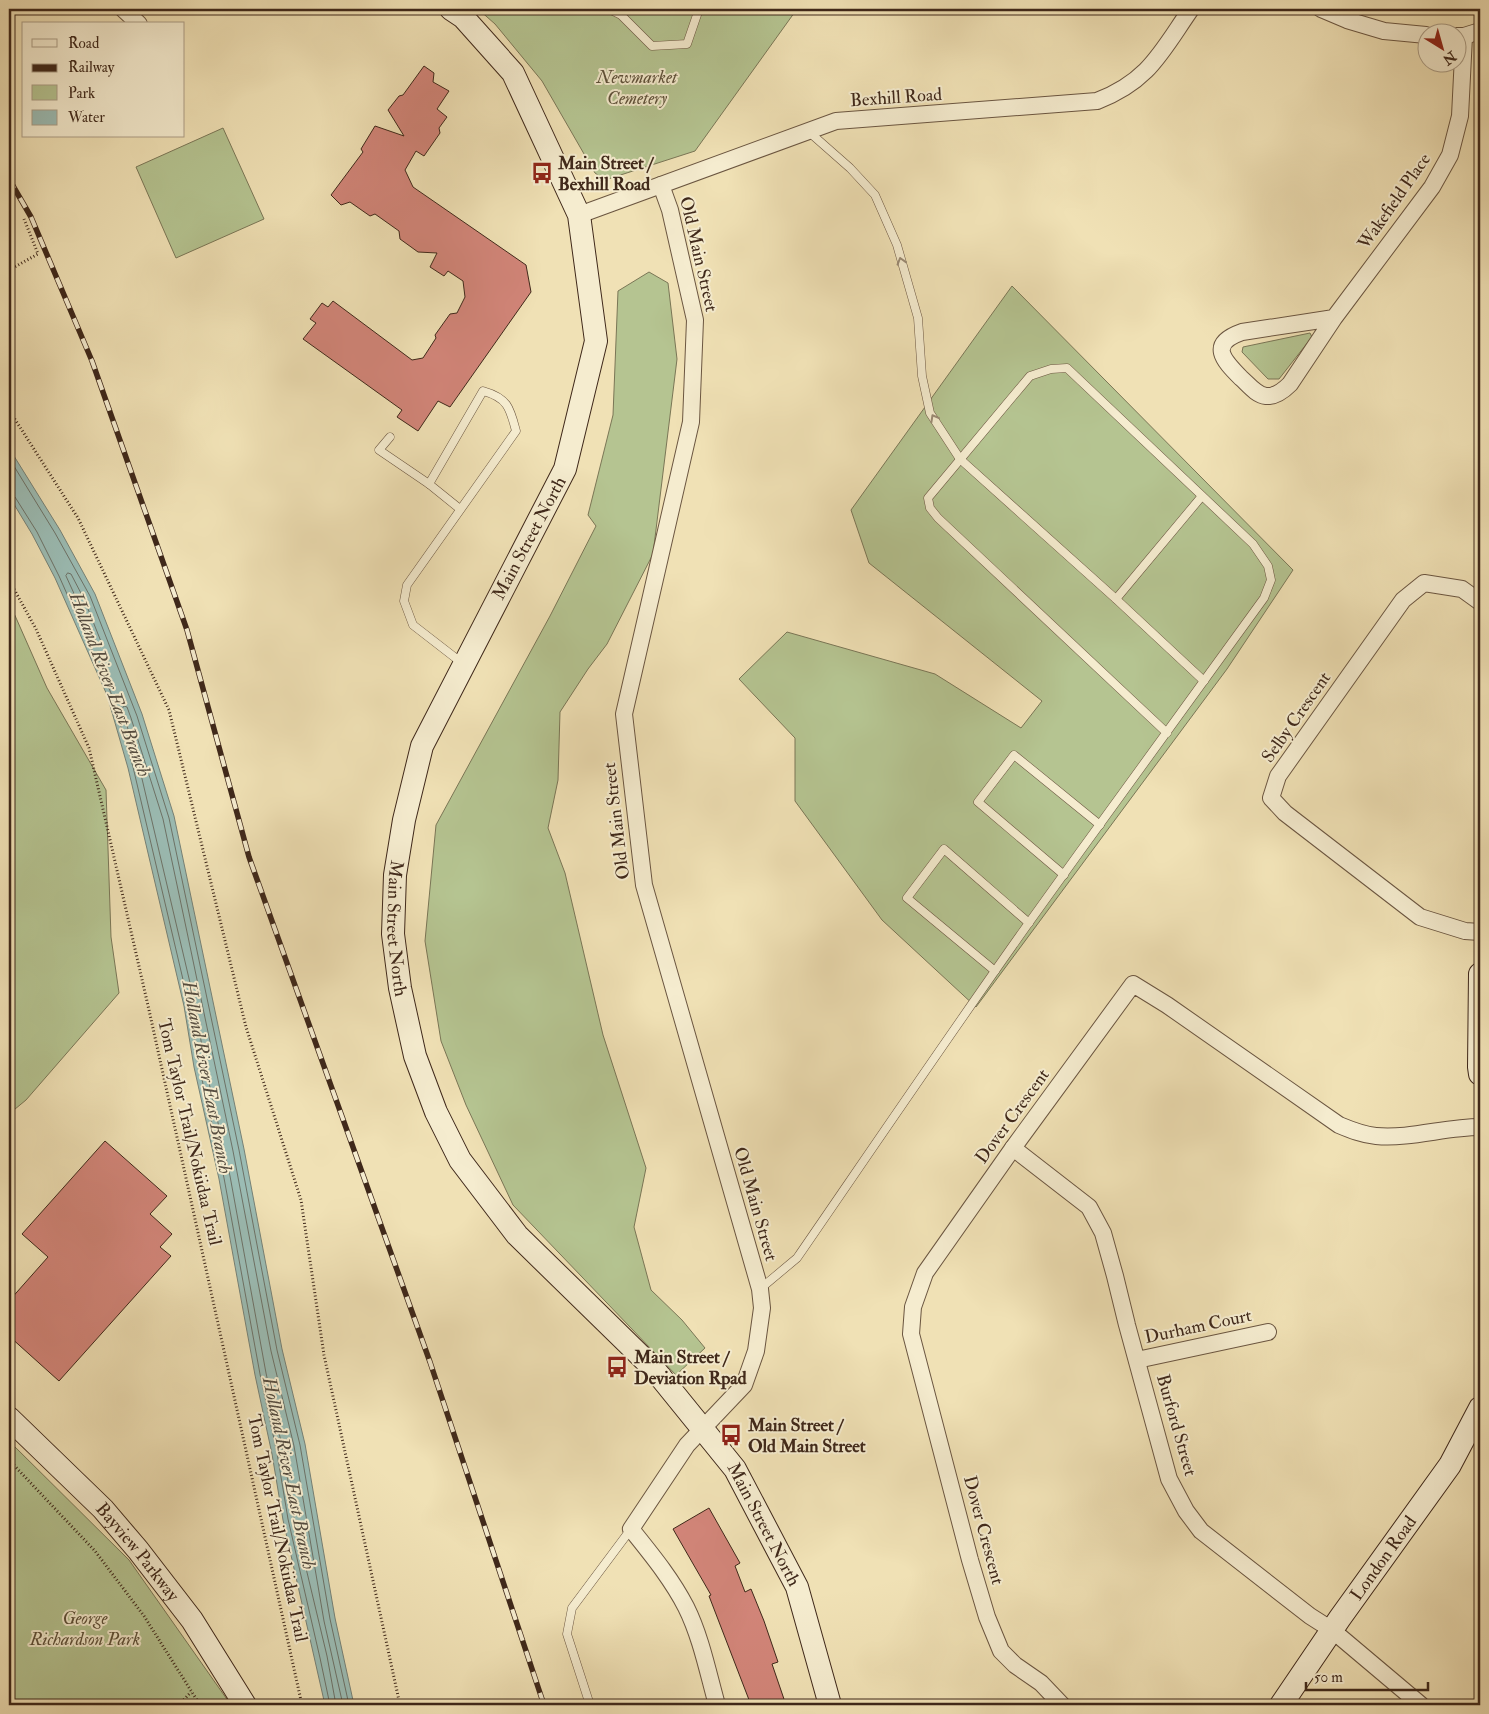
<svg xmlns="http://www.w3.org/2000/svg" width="1489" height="1714" font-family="'IM FELL Double Pica',serif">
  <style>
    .green { fill: #b5c491; stroke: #7a7656 }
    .water { fill: #9bbcb4; stroke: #768176 }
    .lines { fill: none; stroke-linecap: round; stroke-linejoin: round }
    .shore { stroke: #6d7267; stroke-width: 1 }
    .building { fill: #d28579; stroke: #3f281a }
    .lane-casing { stroke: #6b5641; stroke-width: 9 }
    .street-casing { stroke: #6b5641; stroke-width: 18 }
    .secondary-casing { stroke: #3f281a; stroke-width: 24 }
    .path { stroke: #3f281a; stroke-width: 3; stroke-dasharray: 1 2.5; stroke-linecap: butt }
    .lane { stroke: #f5eccf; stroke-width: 8 }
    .street { stroke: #f5eccf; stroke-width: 16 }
    .secondary { stroke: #f5eccf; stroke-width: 22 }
    .rail-casing { stroke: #3f281a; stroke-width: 5.5 }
    .rail { stroke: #f5eccf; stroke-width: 4; stroke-dasharray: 11; stroke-linecap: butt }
    .oneway { stroke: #9a8a74 }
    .labels { text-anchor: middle; stroke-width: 4; stroke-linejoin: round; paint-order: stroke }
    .park-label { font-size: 18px; font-style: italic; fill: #5c4f38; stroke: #f5eccf }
    .street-label { font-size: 18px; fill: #3f281a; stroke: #f5eccf }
    .poi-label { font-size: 18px; font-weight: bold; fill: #3f281a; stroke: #f5eccf; text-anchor: start }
    .water-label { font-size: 19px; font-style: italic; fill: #564d40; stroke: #f5eccf }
  </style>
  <rect width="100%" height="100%" fill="#f0e1b5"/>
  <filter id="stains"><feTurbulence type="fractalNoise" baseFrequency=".004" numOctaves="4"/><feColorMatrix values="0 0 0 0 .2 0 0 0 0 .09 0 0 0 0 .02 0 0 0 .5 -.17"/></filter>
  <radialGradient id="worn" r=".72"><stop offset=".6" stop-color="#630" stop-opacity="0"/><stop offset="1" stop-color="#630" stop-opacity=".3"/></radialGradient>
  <!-- green -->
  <g class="green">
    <path d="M478,9H797L695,151L605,180L595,173L542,81L495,24Z"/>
    <path d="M223,128L264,219L176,258L136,167Z"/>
    <path d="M649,272L668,283L677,359L653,554L607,644L588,669L560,712L558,780L548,828L565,873L603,1035L646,1168L634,1227L651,1290L682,1320L705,1348L676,1375L513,1205L466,1105L441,1041L425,941L436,825L550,616L596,526L588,515L613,415L618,291Z"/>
    <path d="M1012,286L1293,570L1227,669L976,1007L882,920L795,801V738L739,679L787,632L935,674L1021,728L1042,701L869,563L851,510Z"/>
    <path d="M1310,333L1312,337L1279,379H1268L1242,352L1243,347Z"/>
    <path d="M9,602L47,688L106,790L111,937L119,993L26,1100L9,1114Z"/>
    <path d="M9,1441L129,1560L231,1705H9Z"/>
  </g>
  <!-- water -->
  <path class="water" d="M9,448L60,530L95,594L142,714L174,816L244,1149L282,1349L305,1444L335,1618L354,1705H325L283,1520L272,1454L255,1375L219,1179L194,1067L184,1006L128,768L107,695L55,578L32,534L9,496Z"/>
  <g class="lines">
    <!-- shore -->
    <g class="shore">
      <path d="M9,458L55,533L90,596L137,716L169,818L239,1150L277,1350L300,1445L330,1619L349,1705"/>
      <path d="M9,494L15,497L37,532L59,576L111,693L133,767L189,1005L199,1066L224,1178L260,1374L277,1453L288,1519L320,1658L330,1705"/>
      <path d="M68,573L71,574L84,599L102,644L101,647L98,646L66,576Z"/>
      <path d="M336,1705L327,1656L294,1518L283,1451L266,1373L230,1176L205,1065L195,1004L139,766L122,709L124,706L127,707L131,718L163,819L187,932L233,1151L271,1351L294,1446L324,1621L343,1705"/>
    </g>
  </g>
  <!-- building -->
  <g class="building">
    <path d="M424,66L434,73L433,82L449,91L437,109L447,117L439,128L440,133L424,156L416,151L405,170L413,187L526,265L531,292L450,407L438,401L418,431L397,417L402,410L303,339L316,323L310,319L322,303L328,307L333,301L412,360L423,358L436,338L435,335L450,314L457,313L465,297L463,281L448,271L444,276L430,267L437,253L418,252L400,239L399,231L375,214L370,216L350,202L341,205L331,195L363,152L361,149L375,126L404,136L388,110L399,96L403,95Z"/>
    <path d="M105,1141L167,1196L150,1214L172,1234L160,1247L171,1256L59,1381L9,1336V1301L48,1257L22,1234Z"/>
    <path d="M709,1508L740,1563L735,1566L745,1592L751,1589L764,1621L778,1662L772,1664L786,1705H751L709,1596L711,1595L673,1529Z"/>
  </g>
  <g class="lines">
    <!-- lane casing -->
    <g class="lane-casing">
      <g id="lane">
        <path d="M609,9L621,15L652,46L687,44L699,9"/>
        <path d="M808,131L850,168L875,195L897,245L918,318L922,376L930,413L960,459L1116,599L1204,681"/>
        <path d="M390,437L379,450L429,484L460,509"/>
        <path d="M429,484L483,391C508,398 510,408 516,431L407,585L404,601L413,625L462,663"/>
        <path d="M1116,599L1202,496"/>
        <path d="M1064,875L978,802L1014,755L1100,825"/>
        <path d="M995,971L907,898L944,849L1029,923"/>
        <path d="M760,1289L797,1258C874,1146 950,1034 1028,924C1106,815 1185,707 1264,598L1271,580L1268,566L1253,544L1067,368L1051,369L1030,376L928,498L930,508L938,518L1167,733"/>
        <path d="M590,1705L567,1634L572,1608L631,1529"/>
      </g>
    </g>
    <!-- street casing -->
    <g class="street-casing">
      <g id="street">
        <path d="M123,9L139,24"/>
        <path d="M1321,9L1347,20L1384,31L1426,35"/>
        <path d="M1456,36H1464L1480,31"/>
        <path d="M661,185L670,210L695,320L691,422L624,714L644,885L760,1289L762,1308L756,1351L744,1385L687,1445L631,1529C651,1554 671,1578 686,1607C701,1637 708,1673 717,1705"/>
        <path d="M579,215L836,121L1097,101C1149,81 1161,52 1191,9"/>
        <path d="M1334,318L1290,384C1284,390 1276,397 1266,396C1256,395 1248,384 1241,378C1223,360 1208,344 1242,332L1334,318L1432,187L1450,155L1460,116L1464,36"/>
        <path d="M1480,602L1462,589L1424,583L1403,600L1278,776L1271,798L1285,813L1420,917L1465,931L1480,932"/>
        <path d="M1013,1148L1089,1207L1103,1233L1115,1276L1127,1325L1169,1479L1186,1511L1201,1531L1310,1616L1332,1630L1421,1705"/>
        <path d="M1137,1360L1268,1332"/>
        <path d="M1062,1705L1041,1683L1015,1665L1001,1651L987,1617L970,1560L911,1334L913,1307L925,1273L1013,1148L1133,984L1167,1005L1339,1125C1351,1130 1363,1135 1376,1136C1411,1139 1445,1127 1480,1127"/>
      </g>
    </g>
    <!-- secondary casing -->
    <g class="secondary-casing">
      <g id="secondary">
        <path id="s1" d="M451,9L463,17L513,73L579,215L596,341L565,469L422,746L404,820L395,875L393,934L400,988L415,1056L436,1112L460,1160L517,1235L654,1369L735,1469L797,1587L830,1705"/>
        <path d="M1480,974L1479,1067L1480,1074"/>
        <path id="s2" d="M9,1418L103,1509L138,1550L192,1620L245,1705"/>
        <path id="s3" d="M1281,1705L1340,1618L1450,1465L1480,1408"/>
      </g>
    </g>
    <!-- path -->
    <g class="path">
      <path d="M9,270L38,254L24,219"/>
      <path d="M9,410L78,518L169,710L246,1027L301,1200L324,1355L400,1705"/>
      <path d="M9,580L36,629L89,748L149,1010L302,1705"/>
      <path d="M9,1460L95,1551L144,1616L200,1705"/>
      <path d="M179,1705L191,1692"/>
    </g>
    <!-- lane -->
    <use href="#lane" class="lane"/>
    <!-- street -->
    <use href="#street" class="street"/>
    <!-- secondary -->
    <use href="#secondary" class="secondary"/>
    <!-- rail casing -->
    <g class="rail-casing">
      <path id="rail" d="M9,179L31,217L92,361L187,630L249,857L430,1362L544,1705"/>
    </g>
    <!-- rail -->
    <use href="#rail" class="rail"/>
  </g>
  <!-- one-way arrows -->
  <defs><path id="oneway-chevron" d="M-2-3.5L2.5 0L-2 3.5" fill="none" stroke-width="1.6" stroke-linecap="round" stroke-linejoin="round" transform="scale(1.25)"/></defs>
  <g class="oneway">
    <use href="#oneway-chevron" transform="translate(901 261) rotate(-107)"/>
    <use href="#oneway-chevron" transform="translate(934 418) rotate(-119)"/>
  </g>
  <!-- icons -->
  <defs>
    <g id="bus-bare" transform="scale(1.725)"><path d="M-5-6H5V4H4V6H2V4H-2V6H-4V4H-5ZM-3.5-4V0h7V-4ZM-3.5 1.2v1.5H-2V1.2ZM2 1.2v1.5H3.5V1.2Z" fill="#8f2418" stroke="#f5eccf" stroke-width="2.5" paint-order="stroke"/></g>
  </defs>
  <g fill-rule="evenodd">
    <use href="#bus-bare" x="542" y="173"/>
    <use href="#bus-bare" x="617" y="1367"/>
    <use href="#bus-bare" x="731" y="1435"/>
  </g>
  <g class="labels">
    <!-- park labels -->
    <g class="park-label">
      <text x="637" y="83">Newmarket<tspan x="637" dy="21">Cemetery</tspan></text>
      <text x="85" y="1624">George<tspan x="85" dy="21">Richardson Park</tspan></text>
    </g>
    <!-- street labels -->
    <g class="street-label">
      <text transform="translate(896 97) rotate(-4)" y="6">Bexhill Road</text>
      <text transform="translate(1394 201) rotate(-55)" y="6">Wakefield Place</text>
      <text transform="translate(699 254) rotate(77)" y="6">Old Main Street</text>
      <text transform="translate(529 538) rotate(-62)" y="6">Main Street North</text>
      <text transform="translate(1296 717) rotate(-55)" y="6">Selby Crescent</text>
      <text transform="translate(616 821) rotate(-97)" y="6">Old Main Street</text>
      <text dy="6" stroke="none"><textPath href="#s1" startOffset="1002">Main Street North</textPath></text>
      <text transform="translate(1012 1116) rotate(-54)" y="6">Dover Crescent</text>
      <text transform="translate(190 1132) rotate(77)" y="6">Tom Taylor Trail/Nokiidaa Trail</text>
      <text transform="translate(756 1204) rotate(74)" y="6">Old Main Street</text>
      <text transform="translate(1198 1326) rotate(-12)" y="6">Durham Court</text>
      <text transform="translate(1177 1425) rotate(74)" y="6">Burford Street</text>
      <text dy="6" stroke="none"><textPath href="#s1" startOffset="1722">Main Street North</textPath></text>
      <text transform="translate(278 1528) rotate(78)" y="6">Tom Taylor Trail/Nokiidaa Trail</text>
      <text transform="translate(984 1530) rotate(75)" y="6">Dover Crescent</text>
      <text dy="6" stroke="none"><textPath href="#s2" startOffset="186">Bayview Parkway</textPath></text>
      <text dy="6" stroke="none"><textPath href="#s3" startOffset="179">London Road</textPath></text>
    </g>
    <!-- poi labels -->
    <g class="poi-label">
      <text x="558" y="169">Main Street /<tspan x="558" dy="21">Bexhill Road</tspan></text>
      <text x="634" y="1363">Main Street /<tspan x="634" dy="21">Deviation Rpad</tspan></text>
      <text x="748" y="1431">Main Street /<tspan x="748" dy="21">Old Main Street</tspan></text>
    </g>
    <!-- water labels -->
    <g class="water-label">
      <text transform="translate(111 684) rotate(69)" y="7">Holland River East Branch</text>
      <text transform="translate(208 1077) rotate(79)" y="7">Holland River East Branch</text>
      <text transform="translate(290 1473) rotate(78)" y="7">Holland River East Branch</text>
    </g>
  </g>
  <!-- margin -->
  <rect width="1489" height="1714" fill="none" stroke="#f0e1b5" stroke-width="30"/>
  <rect x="10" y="10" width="1469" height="1694" fill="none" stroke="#3f281a" stroke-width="2.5"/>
  <rect x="15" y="15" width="1459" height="1684" fill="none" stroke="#3f281a"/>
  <!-- legend -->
  <rect x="22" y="22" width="162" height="115" fill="#f5eccf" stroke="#ac9e87"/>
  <rect x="32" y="39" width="25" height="8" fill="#f5eccf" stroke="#ac9e87"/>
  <text x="68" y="48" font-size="15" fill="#3f281a">Road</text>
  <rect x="32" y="64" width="25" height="8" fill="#3f281a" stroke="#ac9e87"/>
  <text x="68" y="72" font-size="15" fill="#3f281a">Railway</text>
  <rect x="32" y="85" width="25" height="15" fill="#b5c491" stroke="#ac9e87"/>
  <text x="68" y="98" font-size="15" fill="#3f281a">Park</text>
  <rect x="32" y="110" width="25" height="15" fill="#9bbcb4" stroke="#ac9e87"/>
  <text x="68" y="122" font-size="15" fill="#3f281a">Water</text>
  <!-- north arrow -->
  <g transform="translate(1442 48) rotate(143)"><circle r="24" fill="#f5eccf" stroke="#ac9e87"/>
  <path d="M0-4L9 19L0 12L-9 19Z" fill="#8f2418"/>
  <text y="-8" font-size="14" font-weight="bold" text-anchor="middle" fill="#3f281a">N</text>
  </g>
  <!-- scale -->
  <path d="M1306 1682v8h122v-8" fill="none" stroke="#3f281a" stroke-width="2.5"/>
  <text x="1314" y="1682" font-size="15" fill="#3f281a" stroke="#f5eccf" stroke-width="4" paint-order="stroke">50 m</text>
  <rect width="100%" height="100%" filter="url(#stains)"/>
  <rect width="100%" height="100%" fill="url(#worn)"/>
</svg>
